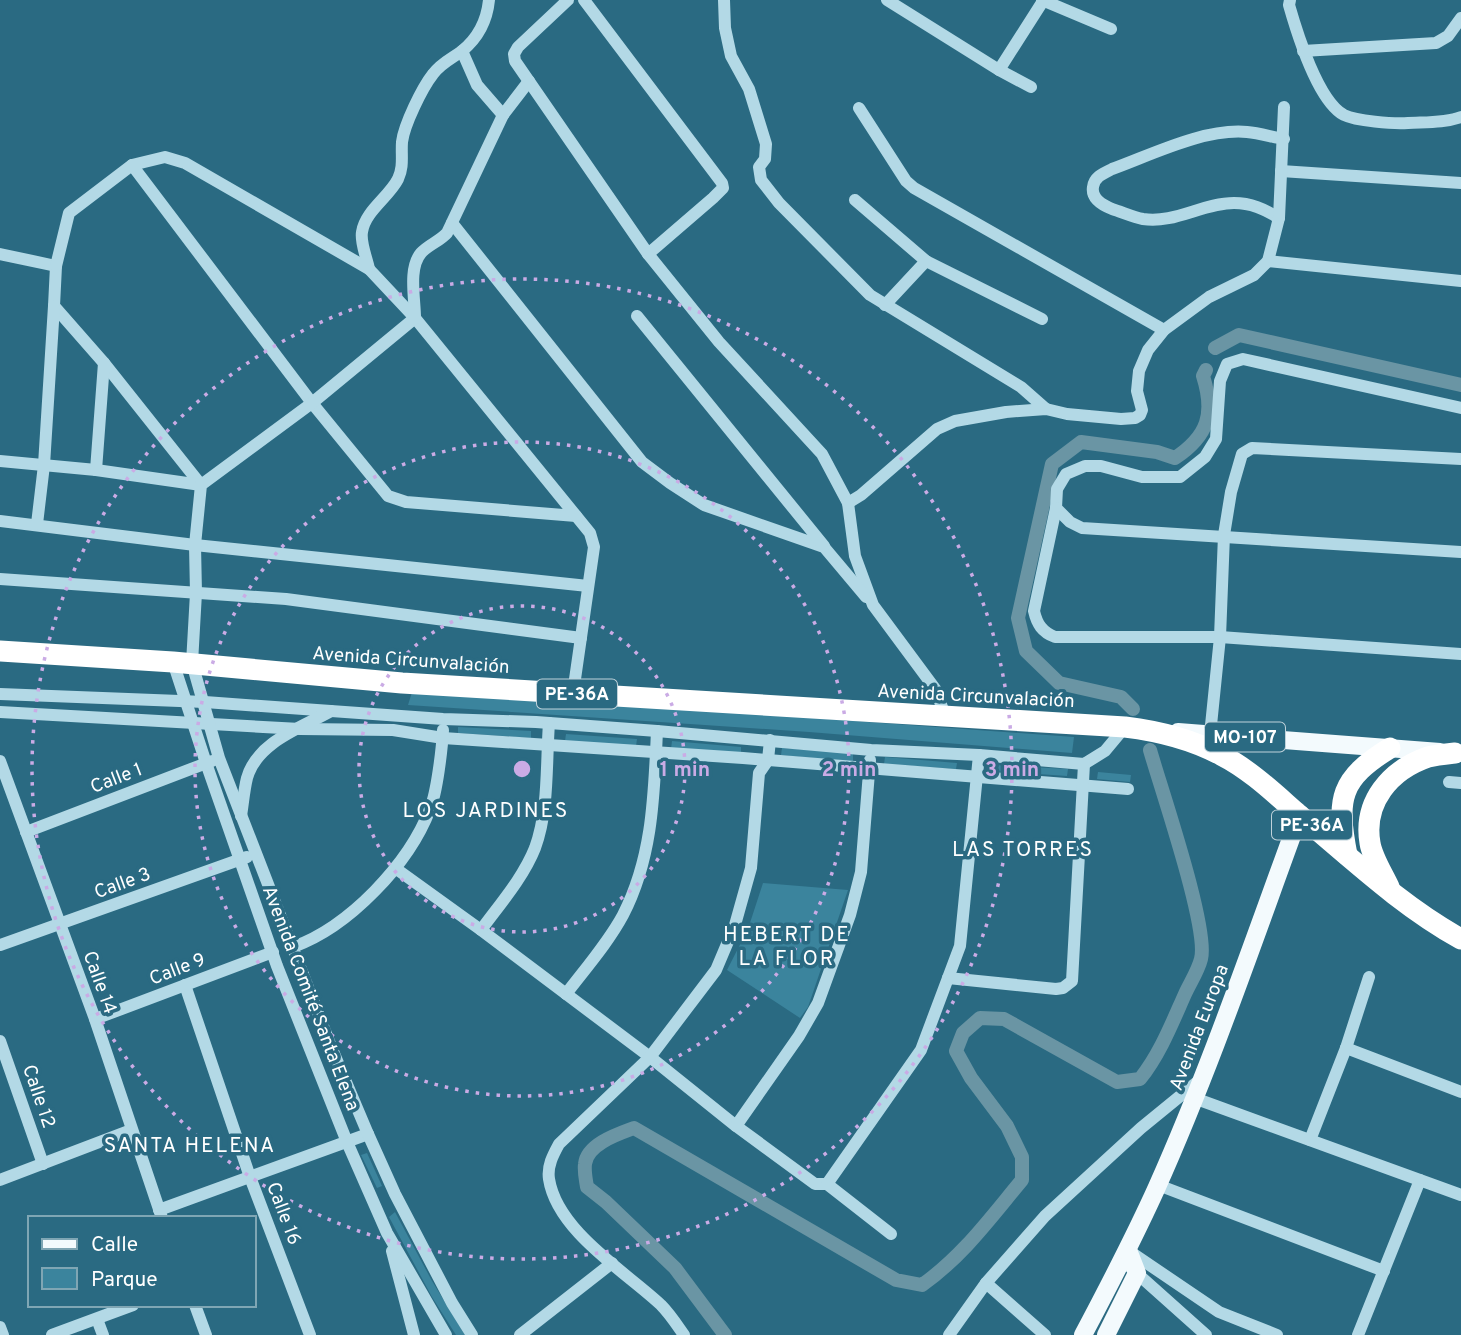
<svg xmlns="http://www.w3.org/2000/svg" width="1461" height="1335" font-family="Overpass,sans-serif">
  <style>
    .green { fill: #3b849d }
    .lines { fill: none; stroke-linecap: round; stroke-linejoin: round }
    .canal { stroke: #6a95a4; stroke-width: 14 }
    .minor { stroke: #b3d9e6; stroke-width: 12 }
    .major { stroke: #f3fafd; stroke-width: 18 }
    .highway { stroke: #fff; stroke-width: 21 }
    .ring { fill: none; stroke: #caabe5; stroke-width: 3.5; stroke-dasharray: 3.5 7 }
    .labels { text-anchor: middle; stroke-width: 7; stroke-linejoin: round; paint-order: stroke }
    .shield { fill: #2a6a82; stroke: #bfd2da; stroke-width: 2 }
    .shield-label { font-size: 18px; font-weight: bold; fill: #fff }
    .street-label { font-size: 19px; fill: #fff; stroke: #2a6a82 }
    .neighbourhood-label { font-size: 21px; letter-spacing: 2px; fill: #fff; stroke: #2a6a82 }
    .centre { fill: #caabe5; stroke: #2a6a82; stroke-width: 3.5 }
    .ring-label { font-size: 21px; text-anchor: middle; font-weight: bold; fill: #caabe5; stroke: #2a6a82; stroke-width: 7; stroke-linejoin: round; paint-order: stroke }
  </style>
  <rect width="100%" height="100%" fill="#2a6a82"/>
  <!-- green -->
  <g class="green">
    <path d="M413,689L1074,737L1072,753L809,732L408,705Z"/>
    <path d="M458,727L531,731V738L458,733Z"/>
    <path d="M566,734L637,739L636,746L565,741Z"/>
    <path d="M672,741L741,747V753L671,749Z"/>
    <path d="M782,748L853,753V762L781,755Z"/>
    <path d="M885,757L957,763L956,769L884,764Z"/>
    <path d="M993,765L1068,769L1067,776L992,771Z"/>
    <path d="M1098,772L1131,775L1130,782L1097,779Z"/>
    <path d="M763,883L848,890L808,1007L800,1018L727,970L748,929Z"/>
    <path d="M367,1153L382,1186L377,1188L361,1155Z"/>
    <path d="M395,1212L432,1281L465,1335H456L432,1297L389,1217Z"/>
  </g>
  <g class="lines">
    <!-- canal -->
    <g class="canal">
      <path d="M1215,348L1239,335L1461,385"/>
      <path d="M1133,709L1121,697L1059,683L1026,651L1018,618L1052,464L1081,442L1157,452L1175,458C1208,436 1215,414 1203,376L1206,370"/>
      <path d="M725,1335L675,1268L606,1202L587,1187C586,1180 584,1172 585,1164C587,1144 618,1134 634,1128L896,1280L922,1285C963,1256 991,1217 1022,1180V1157L1007,1126L971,1078L956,1051L963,1033L980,1018L1004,1019L1117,1082L1140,1079C1160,1054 1172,1023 1185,994C1190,983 1198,971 1201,959C1209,928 1161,789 1150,750"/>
    </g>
    <!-- minor -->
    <g class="minor">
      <path d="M568,0L518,47L514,54L515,61L648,254L719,342L822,454L848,503L855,556L873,605L936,690L945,716"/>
      <path d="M584,0L722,183L723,188L713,198L648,254"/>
      <path d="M724,0L725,28L731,56L749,89L766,144L765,159L759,167L761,180L779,203L870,295L1021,387L1046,409"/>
      <path d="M887,0L999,70L1031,87"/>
      <path d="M1042,0L1111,29"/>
      <path d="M1290,0L1289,5C1297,33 1318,101 1344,115C1356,121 1393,124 1408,123C1425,122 1445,123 1461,117"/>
      <path d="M462,51L477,85L503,115"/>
      <path d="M1303,51L1436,43L1448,36L1461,18"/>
      <path d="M999,70L1043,1"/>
      <path d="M859,108L906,181L914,188L1164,330"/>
      <path d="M132,165L312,403L388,496L406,502L576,516"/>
      <path d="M1281,171L1461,183"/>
      <path d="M855,200L926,261L1042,319"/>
      <path d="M1279,218C1264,209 1251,203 1234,203C1203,203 1174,224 1143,219C1133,217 1122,212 1112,209C1102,205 1091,199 1093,187C1094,177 1104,173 1112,169C1151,155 1204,128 1247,132C1259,133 1272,137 1284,139"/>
      <path d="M452,223L642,462L670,483L704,505L824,547L866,597"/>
      <path d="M0,254L56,266L54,306L104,363L201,485"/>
      <path d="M1268,261L1461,281"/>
      <path d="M56,266L69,213L132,165L165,157L185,163L369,269L415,318L590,533L594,547L573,693"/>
      <path d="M369,269C367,258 360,243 362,232C365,211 389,197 398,179C404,166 401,156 402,142C404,125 422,88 433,74C441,63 451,59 462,51C478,38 487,20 489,0"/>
      <path d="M885,305L926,261"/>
      <path d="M637,316L824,546"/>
      <path d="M1461,408L1243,359L1227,364L1220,381L1216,439L1205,457L1180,477H1142L1101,466H1085L1066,474L1057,489L1056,508L1070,522L1082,528L1461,552"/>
      <path d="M0,461L96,470L201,485"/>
      <path d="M96,470L104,363"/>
      <path d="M848,503L861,495L937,429L955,421L1006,412L1046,409L1067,414L1121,419L1135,418L1140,415L1142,410L1137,391L1139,371L1148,350L1164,330L1209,297L1254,275L1268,261L1279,218L1284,107"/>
      <path d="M1056,508L1034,611C1037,624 1042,632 1055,637H1220L1461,654"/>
      <path d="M0,521L195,545L588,586"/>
      <path d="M37,524L44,465L54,306"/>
      <path d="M0,579L286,599L581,638"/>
      <path d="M173,662L206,763L277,966L347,1142L387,1233L446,1335"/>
      <path d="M0,694L205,702L443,719L536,722L657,731L871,750L979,755L1084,764L1105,751L1125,727"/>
      <path d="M0,712L300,729L393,730L443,738L743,758L1128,789"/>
      <path d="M1210,735L1220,637L1224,535L1231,492L1242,454L1252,448L1461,459"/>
      <path d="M0,761L95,1019L162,1218"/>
      <path d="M1449,782L1461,783"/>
      <path d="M241,816C243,804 244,790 247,778C257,742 301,728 331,711"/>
      <path d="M26,832L212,761"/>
      <path d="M395,868L481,930L650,1057L736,1126L815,1184H827L891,1234"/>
      <path d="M481,930C500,904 523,878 535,848C549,810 546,764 549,723"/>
      <path d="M0,945L247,857"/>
      <path d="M293,947C349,927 409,864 430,809C437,792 442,749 443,730"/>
      <path d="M948,978L1056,989L1063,988L1072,981L1084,764"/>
      <path d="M185,985L250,1177L310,1335"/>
      <path d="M566,994C585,969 608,943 623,915C653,857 654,794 657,731"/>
      <path d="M95,1019L273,952"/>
      <path d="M0,1041L43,1164"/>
      <path d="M1346,1048L1461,1092"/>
      <path d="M1194,1098L1461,1195"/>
      <path d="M736,1126L799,1036L818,1003L850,915L861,872L870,760"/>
      <path d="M1310,1140L1346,1048L1369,977"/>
      <path d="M0,1180L131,1130"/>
      <path d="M827,1184L921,1050L960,946L979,755"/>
      <path d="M1158,1185L1384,1271"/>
      <path d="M159,1210L368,1134"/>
      <path d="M392,1251L414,1335"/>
      <path d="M1129,1251L1219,1312L1277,1335"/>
      <path d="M1131,1268L1206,1335"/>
      <path d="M986,1283L1045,1335"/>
      <path d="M195,1305L206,1335"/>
      <path d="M97,1319L103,1335"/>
      <path d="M0,1327L3,1335"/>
      <path d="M52,1335L133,1305"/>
      <path d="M472,1335L452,1303L395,1194L368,1134L330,1044L219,758L192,663L196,593L195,545L201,485L312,403L415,318C415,299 408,268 421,253C428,245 440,241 447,233L503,115L529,81"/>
      <path d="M520,1335L612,1263"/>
      <path d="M684,1335C677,1325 670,1314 661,1305C626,1272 557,1231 549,1179C547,1166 553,1155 559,1144L650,1057L716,970L735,925L751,868L759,773L768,760L770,740"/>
      <path d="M949,1335L986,1283L1045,1216L1141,1128L1201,1079"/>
      <path d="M1358,1335L1420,1180"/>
    </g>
    <!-- major -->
    <g class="major">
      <path d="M1178,732L1440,752"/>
      <path d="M1083,1335C1109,1286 1134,1238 1157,1187C1211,1066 1254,939 1300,814"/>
      <path d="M1106,1335L1137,1273L1128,1250"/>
    </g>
    <!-- highway -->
    <g class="highway">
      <path d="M0,651L173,662L402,683L1125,727C1158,731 1191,739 1221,755C1249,769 1273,792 1297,813C1350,857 1401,906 1461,939"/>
      <path d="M1347,855C1336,798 1340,779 1390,748"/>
      <path d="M1389,887C1383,874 1372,857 1370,843C1363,802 1390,770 1428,757C1436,755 1446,754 1455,753"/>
    </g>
  </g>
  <!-- distance rings -->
  <g class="ring">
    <circle cx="522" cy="769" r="163"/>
    <circle cx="522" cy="769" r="327"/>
    <circle cx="522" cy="769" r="490"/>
  </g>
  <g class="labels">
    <!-- shield labels -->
    <g class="shield">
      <rect x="537" y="679.5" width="80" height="29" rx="5"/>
      <rect x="1205" y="722.5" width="80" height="29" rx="5"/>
      <rect x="1272" y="810.5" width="80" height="29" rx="5"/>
    </g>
    <g class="shield-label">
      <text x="577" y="700">PE-36A</text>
      <text x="1245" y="743">MO-107</text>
      <text x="1312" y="831">PE-36A</text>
    </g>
    <!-- street labels -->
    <g class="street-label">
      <text transform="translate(411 659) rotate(4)" y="7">Avenida Circunvalación</text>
      <text transform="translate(976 695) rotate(3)" y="7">Avenida Circunvalación</text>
      <text transform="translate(116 777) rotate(-21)" y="7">Calle 1</text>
      <text transform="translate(122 882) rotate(-20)" y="7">Calle 3</text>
      <text transform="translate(177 968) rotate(-21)" y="7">Calle 9</text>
      <text transform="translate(101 982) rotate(70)" y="7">Calle 14</text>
      <text transform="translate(312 998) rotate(69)" y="7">Avenida Comité Santa Elena</text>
      <text transform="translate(1198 1027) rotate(-69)" y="7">Avenida Europa</text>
      <text transform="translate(40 1096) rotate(71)" y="7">Calle 12</text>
      <text transform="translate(285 1213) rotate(69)" y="7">Calle 16</text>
    </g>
    <!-- neighbourhood labels -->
    <g class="neighbourhood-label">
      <text x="486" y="817">LOS JARDINES</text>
      <text x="1023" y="856">LAS TORRES</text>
      <text x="787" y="941">HEBERT DE<tspan x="787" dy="24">LA FLOR</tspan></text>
      <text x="190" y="1152">SANTA HELENA</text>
    </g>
  </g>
  <circle cx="522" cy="769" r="10" class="centre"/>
  <g class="ring-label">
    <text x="685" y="776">1 min</text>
    <text x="849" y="776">2 min</text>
    <text x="1012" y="776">3 min</text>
  </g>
  <!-- legend -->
  <rect x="28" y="1216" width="228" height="91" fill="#2a6a82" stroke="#7fa6b4" stroke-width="2"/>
  <rect x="42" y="1239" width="35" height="10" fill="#f3fafd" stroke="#7fa6b4" stroke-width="2"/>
  <text x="91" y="1251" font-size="21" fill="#ffffff">Calle</text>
  <rect x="42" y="1268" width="35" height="21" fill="#3b849d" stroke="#7fa6b4" stroke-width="2"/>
  <text x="91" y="1286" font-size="21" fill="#ffffff">Parque</text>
</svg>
